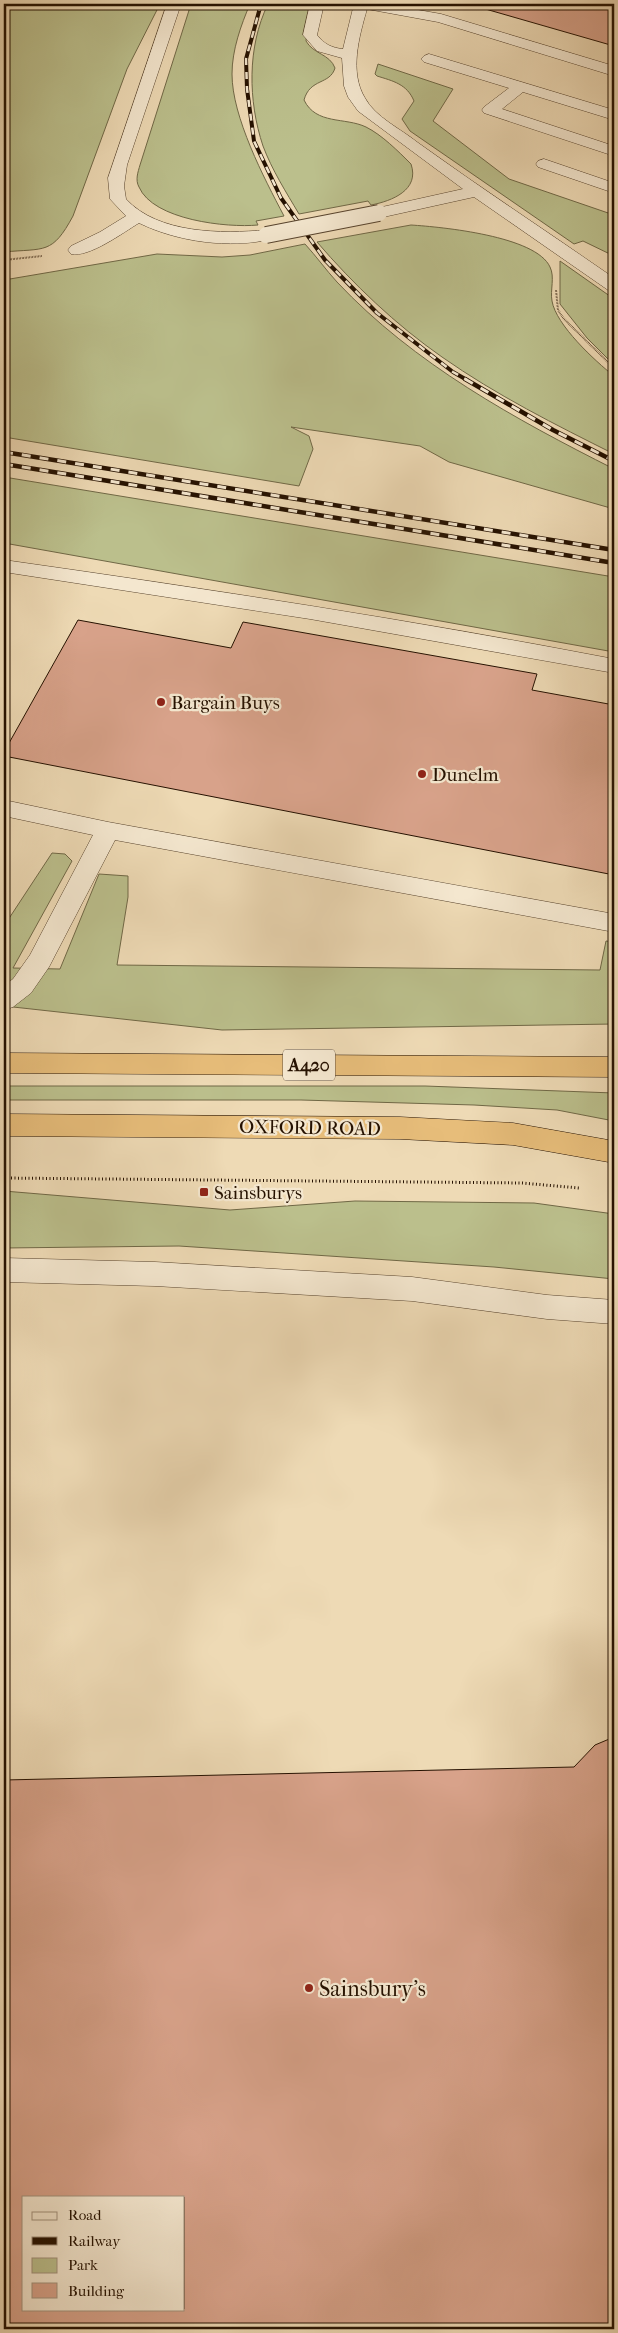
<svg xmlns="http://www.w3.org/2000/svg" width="618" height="2333" font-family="'IM FELL French Canon',serif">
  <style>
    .green { fill: #bbbf8c; stroke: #706846 }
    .building { fill: #d8a28a; stroke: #251100; fill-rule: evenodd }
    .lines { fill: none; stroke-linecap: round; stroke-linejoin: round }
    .minor-casing { stroke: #57432d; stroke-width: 1 }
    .highway-casing { stroke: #251100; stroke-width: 1 }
    .path-far1 { stroke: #251100; stroke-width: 2; stroke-dasharray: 0.5 1; stroke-linecap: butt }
    .path { stroke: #251100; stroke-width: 3; stroke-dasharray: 1 2.5; stroke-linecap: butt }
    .minor { fill: #f4e7cf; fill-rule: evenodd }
    .highway { fill: #e7bd7a; fill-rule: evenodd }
    .rail-far1-casing { stroke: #251100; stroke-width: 4 }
    .rail-casing { stroke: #251100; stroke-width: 4.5 }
    .rail-far1 { stroke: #f4e7cf; stroke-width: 2.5; stroke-dasharray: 7; stroke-linecap: butt }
    .rail { stroke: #f4e7cf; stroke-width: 3; stroke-dasharray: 9; stroke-linecap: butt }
    .minor-bridge-casing { stroke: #57432d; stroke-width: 18; stroke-linecap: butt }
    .minor-bridge { stroke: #f4e7cf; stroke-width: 16 }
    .poi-dot { fill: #8f2418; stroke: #f4e7cf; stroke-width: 2 }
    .labels { text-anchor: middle; stroke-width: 4.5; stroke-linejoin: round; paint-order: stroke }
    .shield { fill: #f4e7cf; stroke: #63513e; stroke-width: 1 }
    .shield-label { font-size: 18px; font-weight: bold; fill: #251100 }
    .poi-label { font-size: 19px; fill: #251100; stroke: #f4e7cf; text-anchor: start }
    .street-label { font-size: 19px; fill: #251100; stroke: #f4e7cf }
    .near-poi-label { font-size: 22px; fill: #251100; stroke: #f4e7cf; text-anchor: start }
  </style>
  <rect width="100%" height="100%" fill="#eedab5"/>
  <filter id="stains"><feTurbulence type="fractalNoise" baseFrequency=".004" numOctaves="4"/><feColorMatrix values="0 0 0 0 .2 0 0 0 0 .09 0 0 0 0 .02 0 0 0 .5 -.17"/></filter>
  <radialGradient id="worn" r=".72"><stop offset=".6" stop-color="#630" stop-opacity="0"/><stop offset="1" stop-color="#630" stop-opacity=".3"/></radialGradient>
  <!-- green -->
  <g class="green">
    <path d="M4,4H160L127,69L73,216C52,255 45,248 4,252Z"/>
    <path d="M191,4H250C241,25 232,50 232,74C232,117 264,178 284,216L256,221L258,225C227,228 153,220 139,187C135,180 138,172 140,165Z"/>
    <path d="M268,4H310L306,41C313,54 330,54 335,68C330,85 310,78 304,100C316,125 345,117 366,127C382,135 398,151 411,164C420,190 392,201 371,205L368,201L299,214C286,192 272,170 263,146C248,101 247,47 268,4Z"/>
    <path d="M378,64L453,89L433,121L509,179L614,215V256L583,241L574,244L410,131L402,119L414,101C407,84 393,81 377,76L375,74Z"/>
    <path d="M411,225C442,227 536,236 550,267C555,277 550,290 552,301C556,325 595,361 614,376V454C556,425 496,395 442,357C396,325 353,284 317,242Z"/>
    <path d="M305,244C316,256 326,270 337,282C414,364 515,419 614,469V509L449,462L420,446L291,427L309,436L313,449L299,486L4,437V280L157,254L222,257L250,255Z"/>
    <path d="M560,261L614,299V365L587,338L560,304Z"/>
    <path d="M4,477L614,577V652L4,543Z"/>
    <path d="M52,853L65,854L72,861L13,968L60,969L99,874L128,876V897L117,965L600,970L606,941L614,942V1024L222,1030L4,1006V926Z"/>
    <path d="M4,1086H425L614,1093V1121L557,1110L474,1105L301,1100H4Z"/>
    <path d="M4,1191L230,1210L355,1201L534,1203L614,1214V1279L494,1267L179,1246L4,1248Z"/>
  </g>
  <!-- building -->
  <g class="building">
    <path d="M468,4H614V46Z"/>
    <path d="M78,620L231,648L243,622L537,674L532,690L614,705V875L4,756V752Z"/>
    <path d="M614,1737V2329H4V1780L574,1767L595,1745ZM24,2197H184V2309H24Z"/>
  </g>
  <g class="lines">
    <!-- minor casing -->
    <g class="minor-casing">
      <g id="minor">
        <path d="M167,4H181L127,165L124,186L126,199C158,234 222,234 266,230L272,231L275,235L272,239C230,249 178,242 139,223C124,232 89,258 71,254L68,250L71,246L100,232L126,216L110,199L108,178Z"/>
        <path d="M310,4H324L317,35C324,44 332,48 343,49L354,4H384L441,14L614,66V76L438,22L367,9C359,37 349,72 365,98C375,117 401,129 417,142C482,189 548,232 614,278V291L608,290L474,197L379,218L373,217L371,213L373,209L463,189L358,111L348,97L344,86L342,58L317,51L303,35Z"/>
        <path d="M429,54L614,110V120L523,92L502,109L614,146V156L484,113L482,110L484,107L509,88L424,62L421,59L424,56Z"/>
        <path d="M544,159L614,183V193L538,167L536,164L538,161Z"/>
        <path d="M4,560C208,589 412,620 614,659V673L310,619L4,572Z"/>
        <path d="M4,800L108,822L614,914V932L115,840L49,967L31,993L13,1007L4,1010V986L13,979L30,955L93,835L4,816Z"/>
        <path d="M4,1258L155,1262L412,1277L547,1295L614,1300V1324L547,1319L412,1301L155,1286L4,1282Z"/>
      </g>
    </g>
    <!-- highway casing -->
    <g class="highway-casing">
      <g id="highway">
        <path d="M4,1053L614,1057V1077L4,1073Z"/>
        <path d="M4,1114L400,1117L513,1123L614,1141V1163L513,1145L400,1139L4,1136Z"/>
      </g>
    </g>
    <!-- path-far1 -->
    <g class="path-far1">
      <path d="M4,260L42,256"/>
      <path d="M556,290L558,310L564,319L614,368"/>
    </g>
    <!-- path -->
    <path class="path" d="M4,1178L522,1183L579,1188"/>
    <!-- minor -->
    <use href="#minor" class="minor"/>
    <!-- highway -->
    <use href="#highway" class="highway"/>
    <!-- rail-far1 casing -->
    <g class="rail-far1-casing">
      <path id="rail-far1" d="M261,4L246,59L247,89L254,141L281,198L325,260L377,313L453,372L467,380"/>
    </g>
    <!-- rail casing -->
    <g class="rail-casing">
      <g id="rail">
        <path d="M465,379L553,430L614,461"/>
        <path d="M4,452L614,550"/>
        <path d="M4,464L614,563"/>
      </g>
    </g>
    <!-- rail-far1 -->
    <use href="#rail-far1" class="rail-far1"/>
    <!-- rail -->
    <use href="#rail" class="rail"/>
    <!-- minor-bridge casing -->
    <g class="minor-bridge-casing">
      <path id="minor-bridge" d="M266,235L379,213"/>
    </g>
    <!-- minor-bridge -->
    <use href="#minor-bridge" class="minor-bridge"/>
  </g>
  <!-- markers -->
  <g class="poi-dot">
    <circle cx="161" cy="702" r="5"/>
    <circle cx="422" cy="774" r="5"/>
    <rect x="199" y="1187" width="10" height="10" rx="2.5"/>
    <circle cx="309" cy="1988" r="5"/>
  </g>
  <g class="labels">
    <!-- shield labels -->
    <rect class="shield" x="283" y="1049.5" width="52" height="31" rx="4"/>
    <g class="shield-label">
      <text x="309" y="1071">A420</text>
    </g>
    <!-- poi labels -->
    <g class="poi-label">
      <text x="171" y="709">Bargain Buys</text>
      <text x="432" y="781">Dunelm</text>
      <text x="214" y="1199">Sainsburys</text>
    </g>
    <!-- street labels -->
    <g class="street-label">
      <text transform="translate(310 1127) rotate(1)" y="7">OXFORD ROAD</text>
    </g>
    <!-- near-poi labels -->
    <g class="near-poi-label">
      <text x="319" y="1996">Sainsbury's</text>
    </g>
  </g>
  <!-- margin -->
  <rect width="618" height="2333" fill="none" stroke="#eedab5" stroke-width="20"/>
  <rect x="5" y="5" width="608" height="2323" fill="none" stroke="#251100" stroke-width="2.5"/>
  <rect x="10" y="10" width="598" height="2313" fill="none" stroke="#251100"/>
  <!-- legend -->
  <rect x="22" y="2196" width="162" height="115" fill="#f4e7cf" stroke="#a1917c"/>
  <rect x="32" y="2212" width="25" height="8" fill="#f4e7cf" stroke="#a1917c"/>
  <text x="68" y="2220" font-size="15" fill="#251100">Road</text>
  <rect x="32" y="2237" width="25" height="8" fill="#251100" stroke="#a1917c"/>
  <text x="68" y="2246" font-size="15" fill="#251100">Railway</text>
  <rect x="32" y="2258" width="25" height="15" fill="#bbbf8c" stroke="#a1917c"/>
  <text x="68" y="2270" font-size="15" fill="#251100">Park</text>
  <rect x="32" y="2283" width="25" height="15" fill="#d8a28a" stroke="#a1917c"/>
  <text x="68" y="2296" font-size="15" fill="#251100">Building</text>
  <rect width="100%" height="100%" filter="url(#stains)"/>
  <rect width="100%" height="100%" fill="url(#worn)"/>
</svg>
